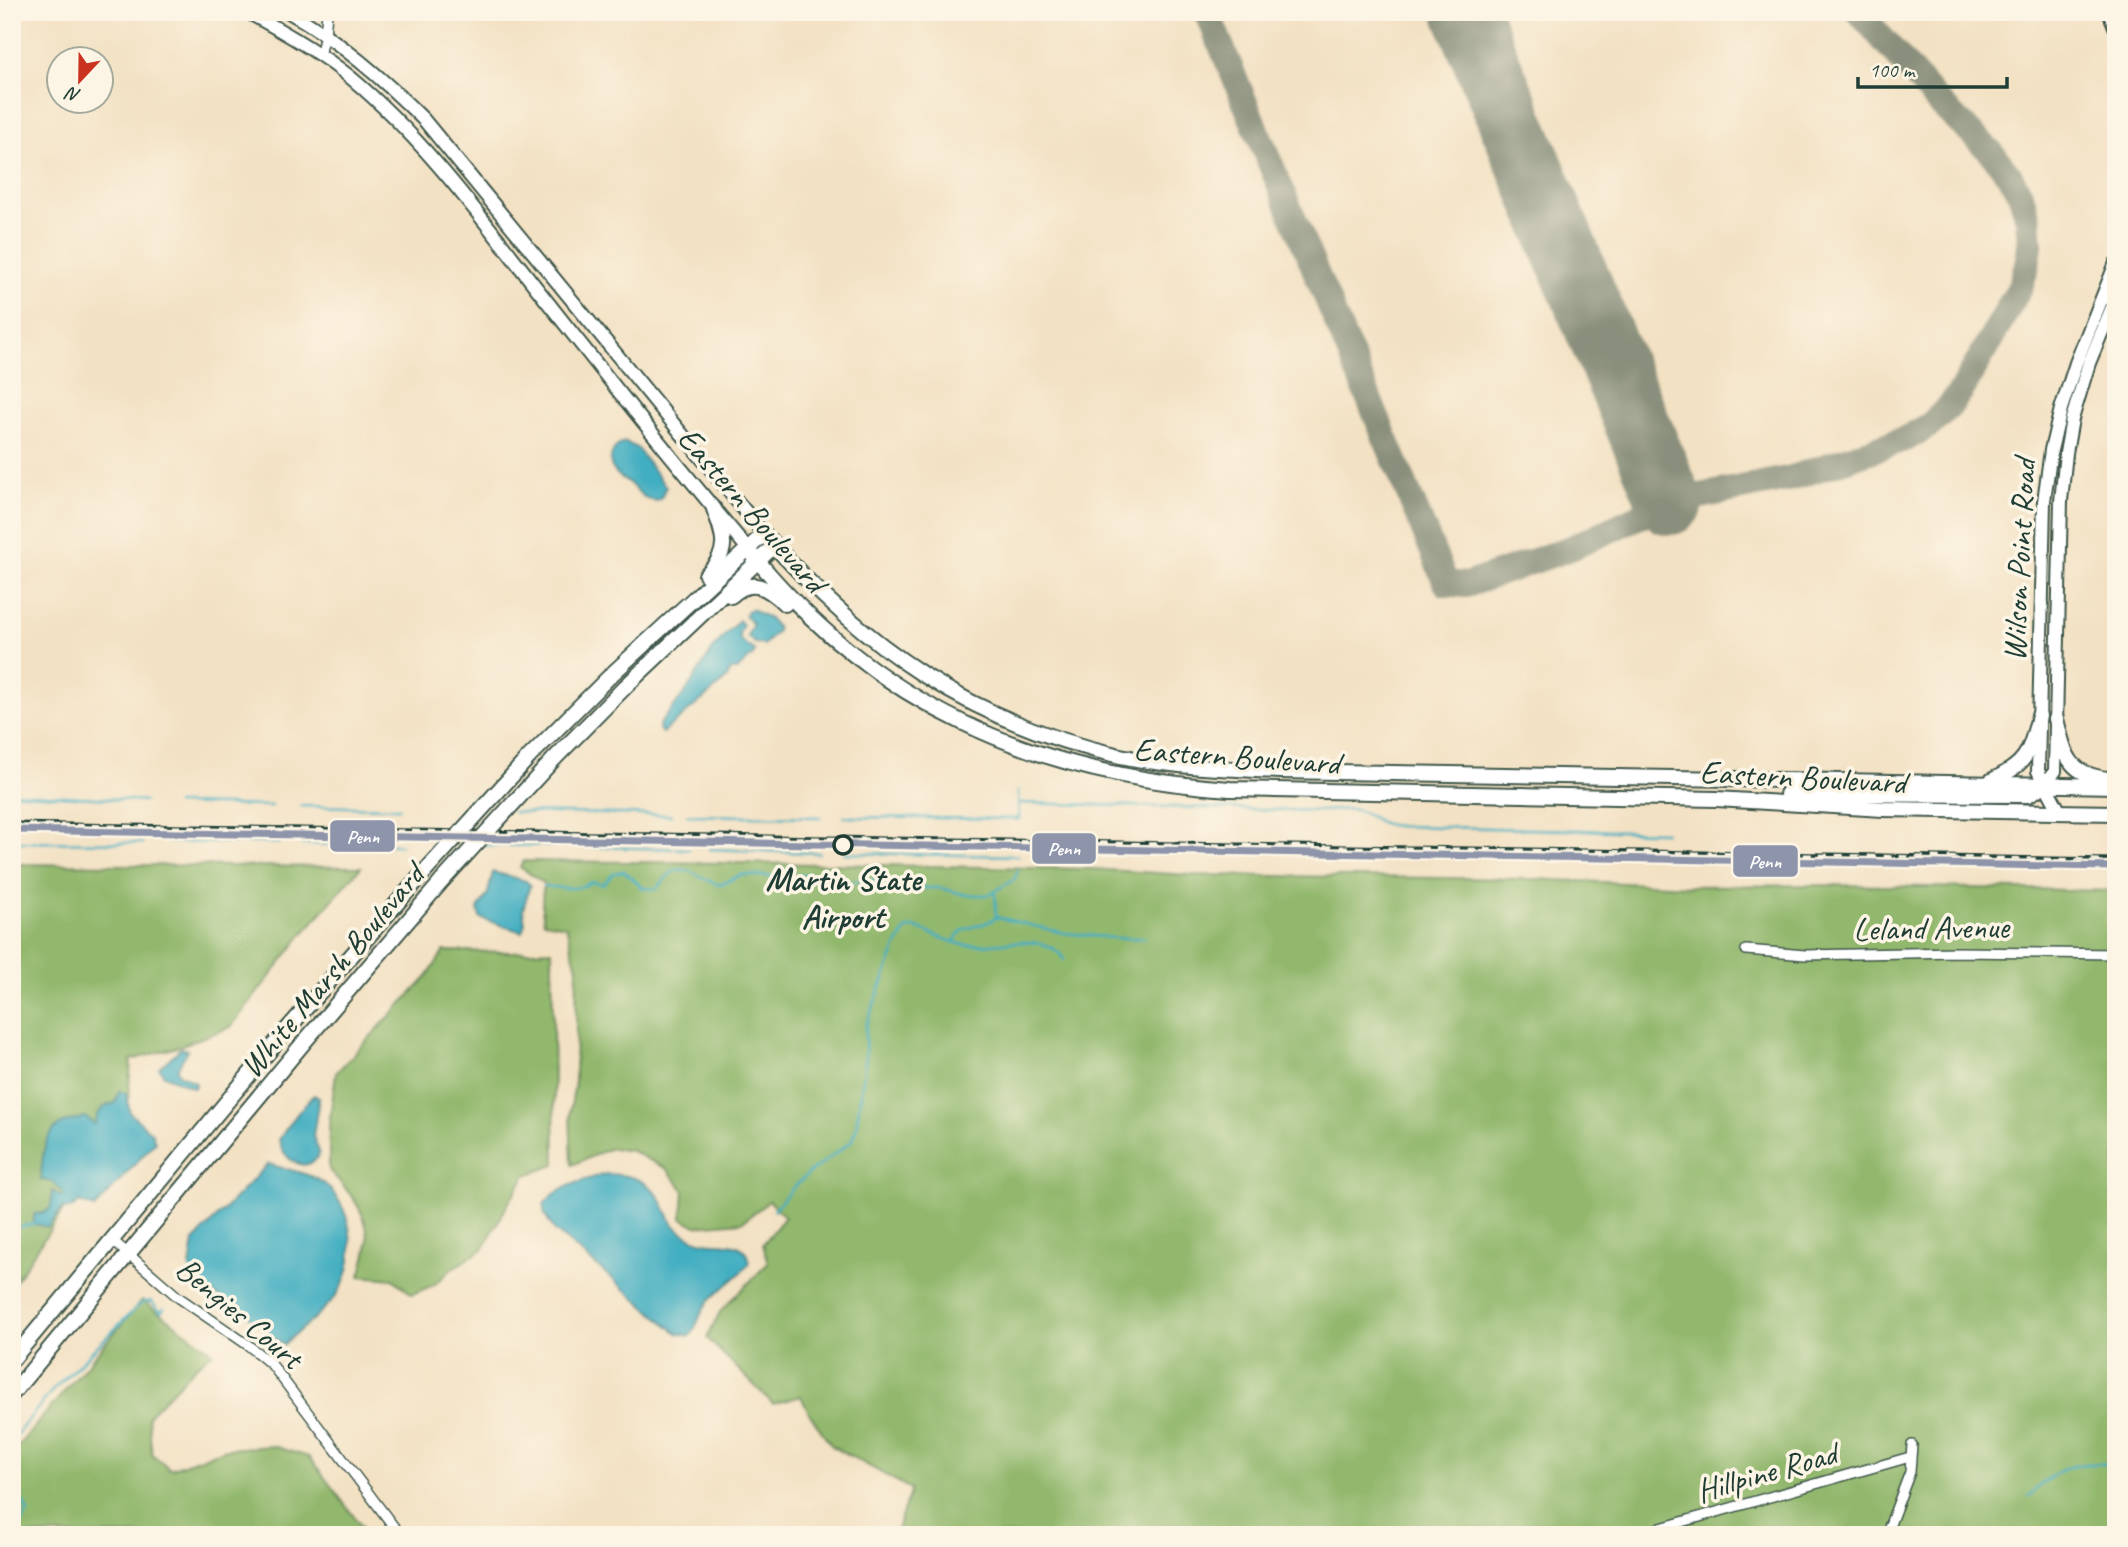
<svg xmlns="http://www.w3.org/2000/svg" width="2128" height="1547" font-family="Caveat,sans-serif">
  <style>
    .forest { fill: #92b86d; stroke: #587a50; stroke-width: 2 }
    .water { fill: #43aec1; stroke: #31767a; stroke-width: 2 }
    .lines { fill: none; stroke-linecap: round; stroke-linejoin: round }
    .stream { stroke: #43aec1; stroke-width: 2.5 }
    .taxiway { stroke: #898f7c; stroke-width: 26 }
    .runway { stroke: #898f7c; stroke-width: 66 }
    .street-casing { stroke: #3f5649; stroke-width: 12 }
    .secondary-casing { stroke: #3f5649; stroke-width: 16 }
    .primary-casing { stroke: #3f5649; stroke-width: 18 }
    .street { stroke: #fff; stroke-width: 9 }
    .secondary { stroke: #fff; stroke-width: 12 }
    .primary { stroke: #fff; stroke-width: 14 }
    .rail-casing { stroke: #1f3d34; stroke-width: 5 }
    .rail { stroke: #fcf5e5; stroke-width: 2.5; stroke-dasharray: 8; stroke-linecap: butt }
    .primary-bridge-casing { stroke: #3f5649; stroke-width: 18; stroke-linecap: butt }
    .primary-bridge { stroke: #fff; stroke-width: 14 }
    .rail-1-casing { stroke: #fcf5e5; stroke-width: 12 }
    .rail-1 { stroke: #8e94aa; stroke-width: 7 }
    .stop-dot { fill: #fcf5e5; stroke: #1f3d34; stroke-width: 3.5 }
    .labels { text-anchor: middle; stroke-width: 7; stroke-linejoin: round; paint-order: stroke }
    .street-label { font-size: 33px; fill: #1f3d34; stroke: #fcf5e5 }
    .stop-label { font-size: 33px; font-weight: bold; fill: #1f3d34; stroke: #fcf5e5 }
    .line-badge { stroke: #fcf5e5; stroke-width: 2.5 }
    .badge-label { font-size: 19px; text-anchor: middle; font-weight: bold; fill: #fff }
  </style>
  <rect width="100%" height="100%" fill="#fcf5e5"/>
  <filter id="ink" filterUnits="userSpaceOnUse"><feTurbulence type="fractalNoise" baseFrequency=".0143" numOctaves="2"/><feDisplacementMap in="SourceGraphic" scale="14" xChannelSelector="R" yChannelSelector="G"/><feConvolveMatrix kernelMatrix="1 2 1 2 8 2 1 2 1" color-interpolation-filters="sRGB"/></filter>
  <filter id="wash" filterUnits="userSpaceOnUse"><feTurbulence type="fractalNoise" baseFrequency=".00686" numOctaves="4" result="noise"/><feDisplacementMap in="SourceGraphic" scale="28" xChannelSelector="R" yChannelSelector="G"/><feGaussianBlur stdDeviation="1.57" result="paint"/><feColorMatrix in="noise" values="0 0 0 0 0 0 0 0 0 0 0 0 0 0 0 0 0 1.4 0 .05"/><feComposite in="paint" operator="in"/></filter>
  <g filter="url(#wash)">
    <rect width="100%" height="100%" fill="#f3e1c3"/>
    <!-- forest -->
    <g class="forest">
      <path d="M524,861L826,864L1091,869L1190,875L1533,879L1691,886L1836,885L2116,891V1535H895L911,1489L832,1446L809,1413L801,1396L773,1404L707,1338L720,1312L768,1263L763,1244L785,1217L769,1201L742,1222L696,1226L682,1218L684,1191L667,1169L632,1151L611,1148L572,1165L570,1113L575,1082L577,968L566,926L544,922L542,908L543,883L520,867Z"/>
      <path d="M12,864L361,867L302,935L231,1027L174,1048L131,1060L126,1132L68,1203L12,1286Z"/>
      <path d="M552,950L555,1165L526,1175L509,1202L483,1249L453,1268L434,1285L412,1294L393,1279L360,1276C363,1264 369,1249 368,1237C366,1210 347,1189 329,1170V1124L336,1073L427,977L444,951L511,952Z"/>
      <path d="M142,1300L213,1352L196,1366L148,1416L152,1454L170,1469L226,1449L273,1446L309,1457L368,1535H12V1453Z"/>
    </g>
    <!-- water -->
    <g class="water">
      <path d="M625,442L637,448L666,487L661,498L657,501C644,501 639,491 629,483C625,480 619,477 616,473C605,462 612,446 625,442Z"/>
      <path d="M751,609L770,619L777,628V631L764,645L755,643L747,636L753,624L745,616L747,611Z"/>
      <path d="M739,620L743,625L739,633L740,640L755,651L754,654L737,670H731L727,678L720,685L662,733L659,729V725L686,691L714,647Z"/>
      <path d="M493,872L526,881L530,885L523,910L525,924L522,932L480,918L478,909L488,893Z"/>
      <path d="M181,1048L188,1050L177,1069L179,1074L196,1083L194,1088L164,1075L159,1068Z"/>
      <path d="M119,1091L126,1093L130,1113L152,1133L155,1142L95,1208L79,1202L72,1208L62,1209L48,1227L34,1224V1214L46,1212L51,1207L52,1191L62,1197L64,1194L53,1182L41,1180C42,1163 42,1138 58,1126C65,1121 76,1120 85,1117L95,1124C97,1112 102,1106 115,1103Z"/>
      <path d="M314,1095L319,1098L313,1136L319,1151L318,1157C303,1174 283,1159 279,1140C284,1131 306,1101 314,1095Z"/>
      <path d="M268,1164C287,1170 314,1173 328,1187C355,1214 358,1261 338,1293C326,1311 299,1330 283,1345L236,1305L200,1287L190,1266L194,1241Z"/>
      <path d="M605,1174C630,1174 652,1180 663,1204C669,1216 672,1227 685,1234C691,1238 698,1241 705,1242C722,1245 746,1239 750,1262C739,1279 717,1289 705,1306C699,1316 697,1327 690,1336L677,1333L554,1230L544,1213V1204C559,1185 583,1181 605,1174Z"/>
    </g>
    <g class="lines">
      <!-- stream -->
      <g class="stream">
        <path d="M12,793L145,801"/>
        <path d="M1019,803L1321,811C1332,811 1345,808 1356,810C1374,815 1376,825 1398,826L1665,832"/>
        <path d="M176,804L272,806"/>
        <path d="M300,806L399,808"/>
        <path d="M513,812L671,815"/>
        <path d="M687,815L820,817"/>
        <path d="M844,817L1019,819L1018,791"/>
        <path d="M12,842L143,843"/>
        <path d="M170,842L280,843"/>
        <path d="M301,844L401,845"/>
        <path d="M431,845H442"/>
        <path d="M484,845L561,846"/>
        <path d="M589,847L689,849"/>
        <path d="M709,849L819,853"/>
        <path d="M844,853L1019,856"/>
        <path d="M543,886C558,887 578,892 591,882L603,884L614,873L624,871L643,888L656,889C662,884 666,877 672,872C685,863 706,882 720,885L741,875L786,877L808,874L838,883L875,880L897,882L920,888H941L966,895H989L1015,879L1018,869"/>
        <path d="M995,893L996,917"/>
        <path d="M996,917L1064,933L1113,938H1145"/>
        <path d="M955,941C960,923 984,929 996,917"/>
        <path d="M774,1210L790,1191L810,1172L851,1142L856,1129L865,1064L866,1025L897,945L906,930L913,927C928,932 951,943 965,945C994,947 1048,930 1064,960"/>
        <path d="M12,1228L34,1224"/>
        <path d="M189,1279L191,1269"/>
        <path d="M12,1440L51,1392L137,1307L142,1303L151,1301L161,1312L164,1309"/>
        <path d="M12,1492L22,1500L28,1512L13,1535"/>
        <path d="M2029,1496C2057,1467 2076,1460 2116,1465"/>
      </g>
      <!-- taxiway -->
      <path class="taxiway" d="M1207,12L1446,583L1466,585L1571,548L1670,502L1792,478L1907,438L1930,425L1950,406L1965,385L2020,287L2027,265L2030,245L2028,219L2021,195L2010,176L1992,153L1938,102L1859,12"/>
      <!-- runway -->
      <path class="runway" d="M1466,12L1670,502"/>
    </g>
  </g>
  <g filter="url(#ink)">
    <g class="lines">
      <!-- street casing -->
      <g class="street-casing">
        <g id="street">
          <path d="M320,55L325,35L327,12"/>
          <path d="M1746,950L1805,955L1958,952L2116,954"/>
          <path d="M112,1240L178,1297L248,1345L272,1365L400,1535"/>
          <path d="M1636,1535L1910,1457"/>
          <path d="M1886,1535L1910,1472L1912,1445"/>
        </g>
      </g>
      <!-- secondary casing -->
      <g class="secondary-casing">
        <g id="secondary">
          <path d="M247,12C283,31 318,51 350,77C429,143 490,230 553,309C617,390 681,470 748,549"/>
          <path d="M289,12C340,41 383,79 424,120L764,534"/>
          <path d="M2109,12L2116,29"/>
          <path d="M2045,785L2055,771L2061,501L2066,453L2072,419L2089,363L2116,298"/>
          <path d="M2060,812L2038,771L2044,501L2051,450L2061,409L2076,363L2116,263"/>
        </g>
      </g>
      <!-- primary casing -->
      <g class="primary-casing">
        <g id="primary">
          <path d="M748,549C872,704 1034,776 1230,789L1716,799L1883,809L2116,813"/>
          <path d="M706,575C730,552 725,538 714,509"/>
          <path d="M731,596C751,577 768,587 785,604"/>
          <path d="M2056,719C2065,754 2067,774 2107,779"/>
          <path d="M529,757L611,675L764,534C864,647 970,722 1120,756C1172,767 1226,769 1280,771L2116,786"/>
          <path d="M554,759L626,686L775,545"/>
          <path d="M1991,781C2027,764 2029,754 2039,716"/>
          <path d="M1787,794L2028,795L2045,785"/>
          <path d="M12,1360L284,1033L419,878"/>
          <path d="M12,1394L305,1041L442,881"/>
        </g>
      </g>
      <!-- street -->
      <use href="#street" class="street"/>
      <!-- secondary -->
      <use href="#secondary" class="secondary"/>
      <!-- primary -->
      <use href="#primary" class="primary"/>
      <!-- rail casing -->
      <g class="rail-casing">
        <path id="rail" d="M12,824L2116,860"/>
      </g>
      <!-- rail -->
      <use href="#rail" class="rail"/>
      <!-- primary-bridge casing -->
      <g class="primary-bridge-casing">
        <g id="primary-bridge">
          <path d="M419,878L529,757"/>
          <path d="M442,881L554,759"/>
        </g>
      </g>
      <!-- primary-bridge -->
      <use href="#primary-bridge" class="primary-bridge"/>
      <!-- rail-1 casing -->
      <g class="rail-1-casing">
        <path id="rail-1" d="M12,830L2116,867"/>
      </g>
      <!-- rail-1 -->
      <use href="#rail-1" class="rail-1"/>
    </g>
  </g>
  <!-- markers -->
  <circle class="stop-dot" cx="843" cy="845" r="9"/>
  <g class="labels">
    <!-- street labels -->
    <g class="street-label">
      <text transform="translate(753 509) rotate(49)" y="12">Eastern Boulevard</text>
      <text transform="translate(2018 560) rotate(-87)" y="12">Wilson Point Road</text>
      <text transform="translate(1237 755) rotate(4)" y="12">Eastern Boulevard</text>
      <text transform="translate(1803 776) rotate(3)" y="12">Eastern Boulevard</text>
      <text transform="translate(1931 927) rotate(-1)" y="12">Leland Avenue</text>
      <text transform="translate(331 970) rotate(-50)" y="12">White Marsh Boulevard</text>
      <text transform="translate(240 1312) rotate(40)" y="12">Bengies Court</text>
      <text transform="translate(1766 1471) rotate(-16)" y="12">Hillpine Road</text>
    </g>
    <!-- stop labels -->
    <g class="stop-label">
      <text x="843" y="890">Martin State<tspan x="843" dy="38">Airport</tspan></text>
    </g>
  </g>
  <g class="line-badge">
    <rect x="329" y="819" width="67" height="34" rx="7" fill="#8e94aa"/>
    <rect x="1031" y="832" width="66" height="33" rx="7" fill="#8e94aa"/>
    <rect x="1732" y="844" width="67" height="34" rx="7" fill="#8e94aa"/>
  </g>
  <g class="badge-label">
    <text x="363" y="843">Penn</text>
    <text x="1064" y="855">Penn</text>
    <text x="1765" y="868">Penn</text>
  </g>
  <!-- margin -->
  <rect width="2128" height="1547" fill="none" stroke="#fcf5e5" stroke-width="42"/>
  <!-- north arrow -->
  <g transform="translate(80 80) rotate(202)"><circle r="33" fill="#fcf5e5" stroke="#a4ab9e" stroke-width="2"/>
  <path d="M0-5L12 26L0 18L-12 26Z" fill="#c8321e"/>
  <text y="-10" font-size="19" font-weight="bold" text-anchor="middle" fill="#1f3d34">N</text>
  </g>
  <!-- scale -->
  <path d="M1858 77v10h149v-10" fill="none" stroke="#1f3d34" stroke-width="3.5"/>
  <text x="1869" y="77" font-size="21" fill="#1f3d34" stroke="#fcf5e5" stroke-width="5" paint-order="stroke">100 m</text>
</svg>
